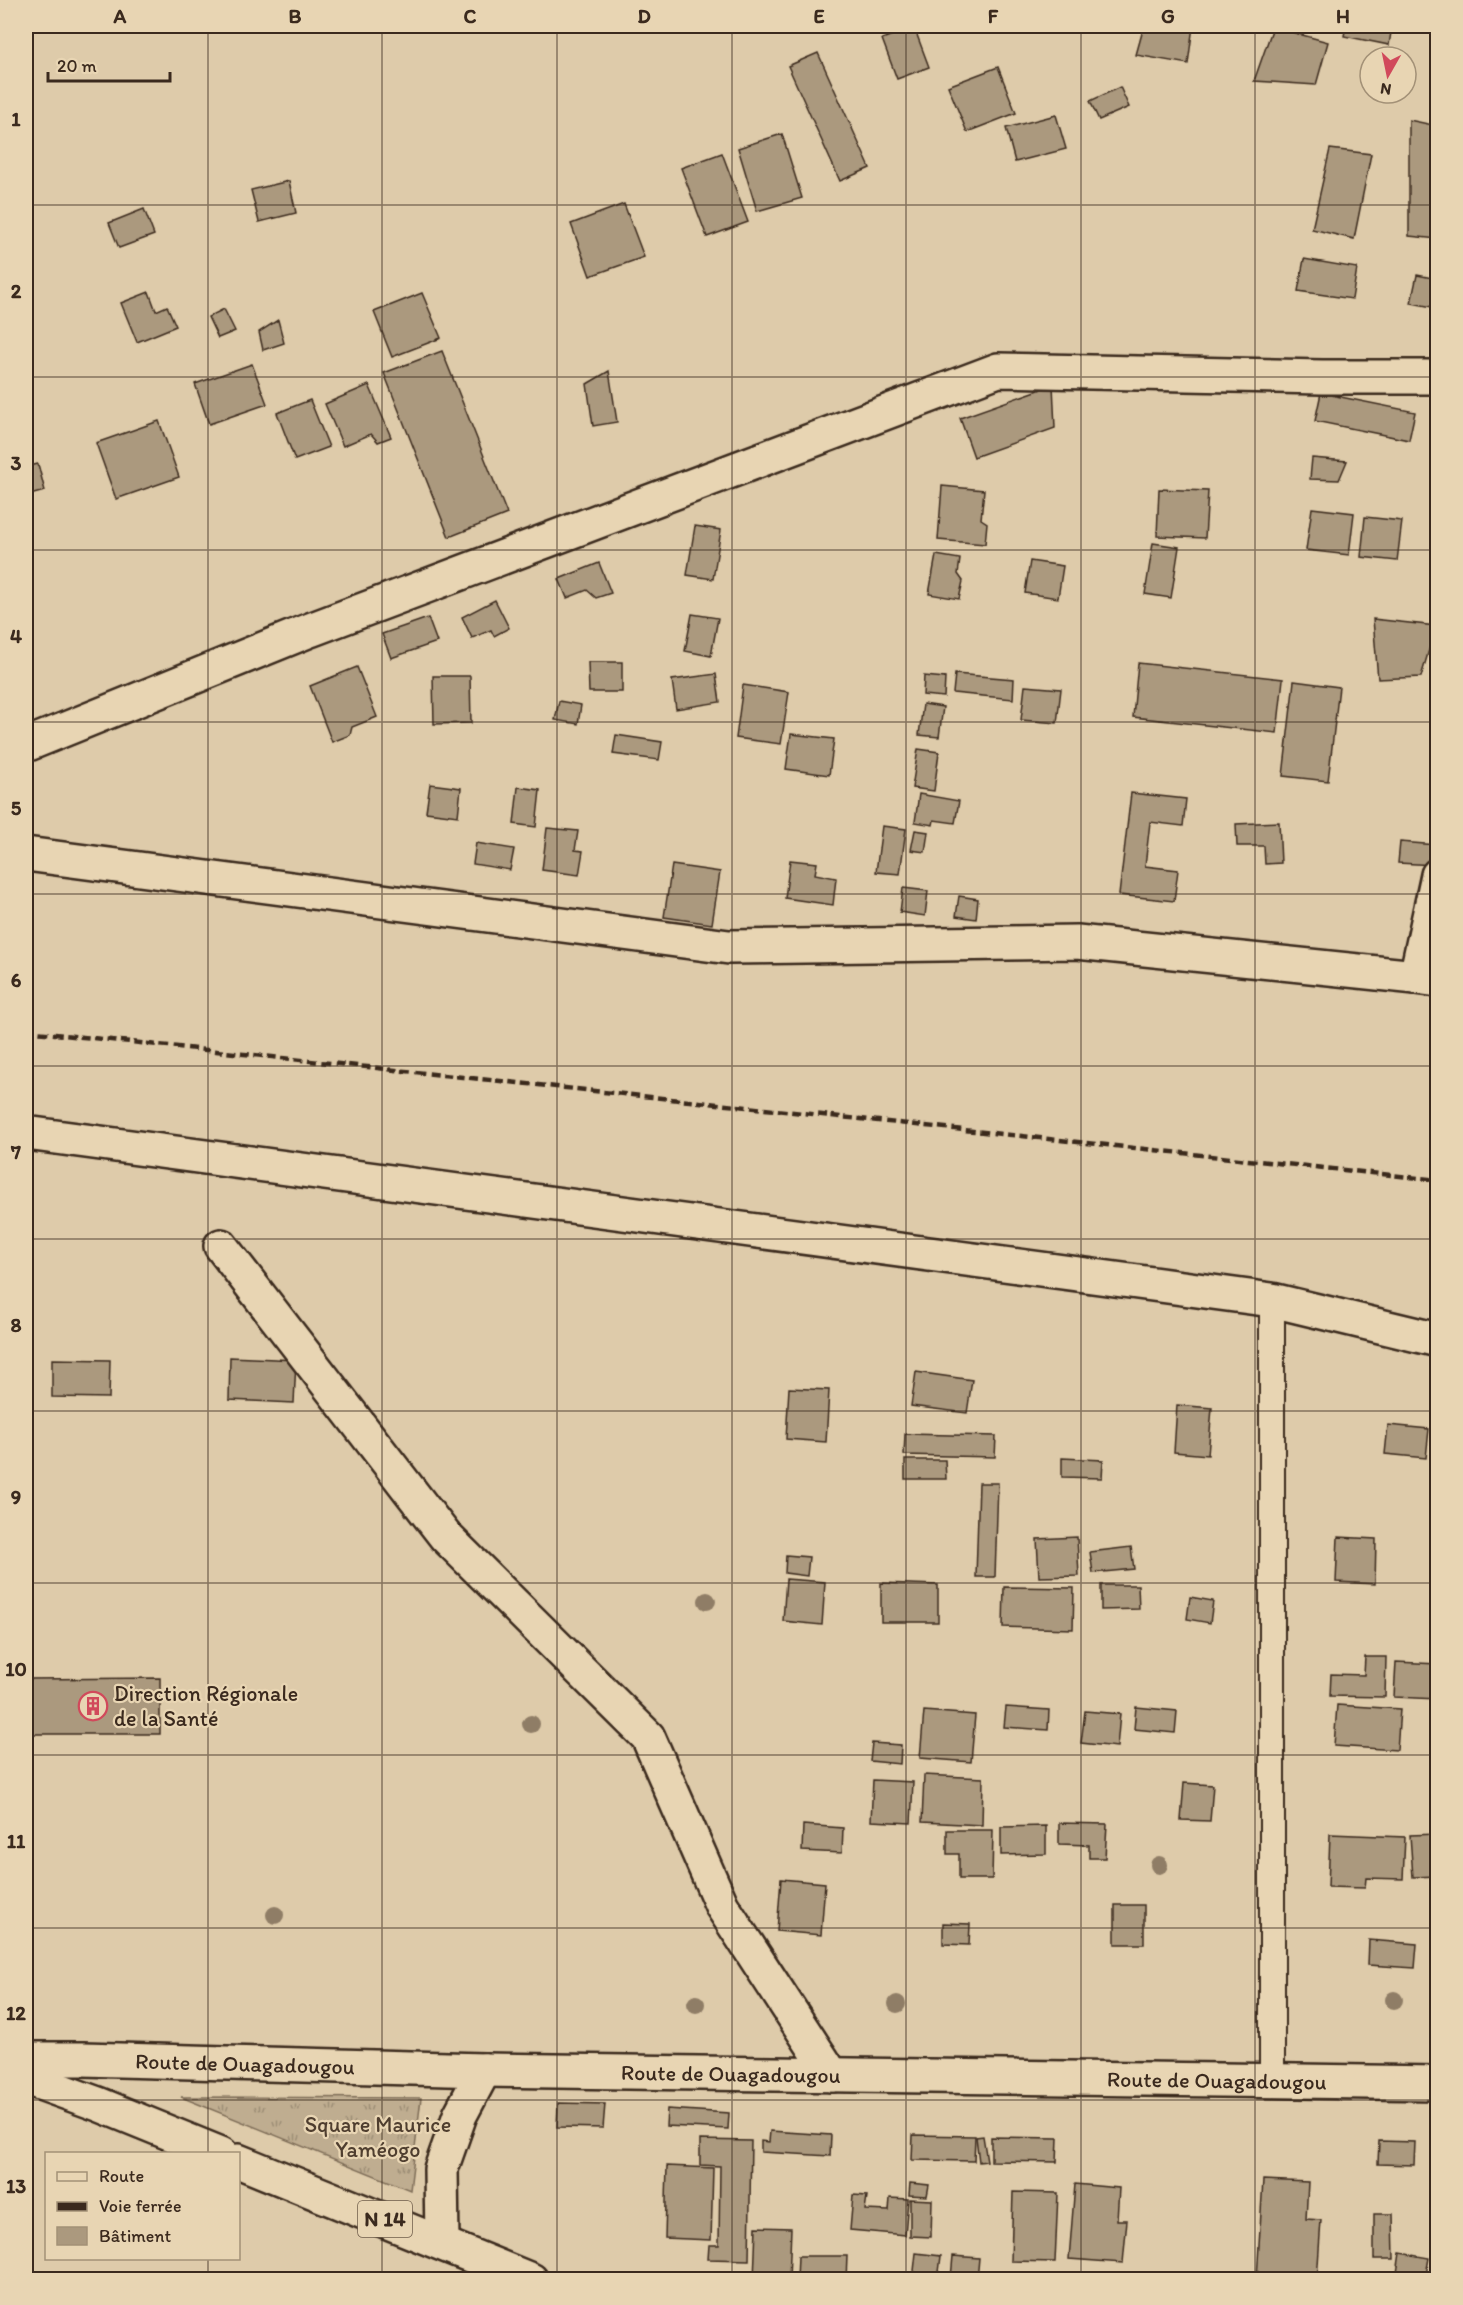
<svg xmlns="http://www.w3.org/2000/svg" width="1463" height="2305" font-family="Itim,sans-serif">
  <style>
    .grass { fill: url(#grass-tufts); stroke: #7d6c57; stroke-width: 1.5 }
    .building { fill: #ab997e; stroke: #3b2a1e; stroke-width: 1.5 }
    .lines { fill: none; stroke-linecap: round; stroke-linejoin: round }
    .lane-casing { stroke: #3b2a1e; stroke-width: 28 }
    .street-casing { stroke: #3b2a1e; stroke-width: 38 }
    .primary-casing { stroke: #3b2a1e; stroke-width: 38 }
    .lane { stroke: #e8d5b3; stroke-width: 24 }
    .street { stroke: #e8d5b3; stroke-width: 33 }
    .primary { stroke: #e8d5b3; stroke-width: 33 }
    .rail { stroke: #3b2a1e; stroke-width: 4.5; stroke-dasharray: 9 4.5; stroke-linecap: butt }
    .tree { fill: #8f7d66 }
    .grid { fill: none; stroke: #3b2a1e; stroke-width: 1.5; stroke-opacity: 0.55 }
    .labels { text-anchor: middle; stroke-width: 4.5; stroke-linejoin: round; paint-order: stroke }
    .shield { fill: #e8d5b3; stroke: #6f5d4b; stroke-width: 1.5 }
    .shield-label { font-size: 21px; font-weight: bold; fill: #3b2a1e }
    .poi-label { font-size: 22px; fill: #3b2a1e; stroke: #e8d5b3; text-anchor: start }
    .street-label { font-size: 22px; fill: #3b2a1e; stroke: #e8d5b3 }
    .park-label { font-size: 22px; fill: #4f3e2f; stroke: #e8d5b3 }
    .neatline { fill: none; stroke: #3b2a1e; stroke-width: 2 }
    .grid-label { font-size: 20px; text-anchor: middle; font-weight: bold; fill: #3b2a1e }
  </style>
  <defs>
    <pattern id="grass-tufts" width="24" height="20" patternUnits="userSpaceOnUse" patternTransform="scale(1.5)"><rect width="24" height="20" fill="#bfad90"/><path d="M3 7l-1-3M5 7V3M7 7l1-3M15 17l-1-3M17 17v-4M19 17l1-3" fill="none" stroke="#9c8d75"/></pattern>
  </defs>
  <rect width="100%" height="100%" fill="#decbaa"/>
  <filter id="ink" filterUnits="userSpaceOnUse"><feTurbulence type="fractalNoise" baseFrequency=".0167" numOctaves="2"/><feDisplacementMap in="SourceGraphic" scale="12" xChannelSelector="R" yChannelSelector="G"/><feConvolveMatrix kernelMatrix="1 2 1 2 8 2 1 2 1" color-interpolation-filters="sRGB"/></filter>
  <g filter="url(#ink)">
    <!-- grass -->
    <path class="grass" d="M181,2097L421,2098L410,2190Z"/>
    <!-- building -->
    <g class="building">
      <path d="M1144,26H1193L1188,64L1136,55Z"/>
      <path d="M1346,26H1392L1389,45L1344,36Z"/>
      <path d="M914,27L929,67L897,79L882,39Z"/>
      <path d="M1273,27L1328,42L1316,85L1254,81Z"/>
      <path d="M818,53L870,168L840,181L788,66Z"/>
      <path d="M998,67L1016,113L967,132L948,86Z"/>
      <path d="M1120,87L1129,107L1099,120L1090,101Z"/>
      <path d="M1056,115L1066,149L1015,162L1006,128Z"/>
      <path d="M1409,120L1438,126V239L1409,236Z"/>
      <path d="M782,134L802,198L757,211L738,148Z"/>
      <path d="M1330,149L1371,154L1354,239L1312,229Z"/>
      <path d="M722,153L748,222L707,237L681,168Z"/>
      <path d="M289,181L296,213L259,222L251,190Z"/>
      <path d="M624,204L644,257L590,276L571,224Z"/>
      <path d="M144,209L154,235L119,248L109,223Z"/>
      <path d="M1304,259L1357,268L1352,299L1298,291Z"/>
      <path d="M1417,275L1438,279V308L1411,303Z"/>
      <path d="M149,292L156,311L167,306L176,326L137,342L121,303Z"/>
      <path d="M422,293L441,338L392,357L374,312Z"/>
      <path d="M224,309L235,331L218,338L208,317Z"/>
      <path d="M278,320L284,343L263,350L259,332Z"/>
      <path d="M442,351L507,514L449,537L384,373Z"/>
      <path d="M252,364L267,404L209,424L195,384Z"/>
      <path d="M609,371L617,422L593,426L587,384Z"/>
      <path d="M369,385L391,437L378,442L371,434L343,446L325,404Z"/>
      <path d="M1053,385L1055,428L974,457L960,418Z"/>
      <path d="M1321,393L1415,412L1409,440L1315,421Z"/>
      <path d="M310,400L329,447L295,460L277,413Z"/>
      <path d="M159,421L179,477L116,499L96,443Z"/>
      <path d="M1312,458L1347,461L1339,480L1310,479Z"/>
      <path d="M38,464L45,491L26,496V467Z"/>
      <path d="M942,486L984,490L981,519L987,523L985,544L938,540Z"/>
      <path d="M1159,489L1208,491L1205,538L1157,536Z"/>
      <path d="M1312,508L1354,513L1349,555L1306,550Z"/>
      <path d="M1365,517L1402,521L1397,561L1361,557Z"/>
      <path d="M695,526L721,530L713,579L687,575Z"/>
      <path d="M1153,543L1179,547L1171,598L1145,594Z"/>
      <path d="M936,555L960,559L958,574L963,581L959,599L929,594Z"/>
      <path d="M1030,561L1063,566L1058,598L1025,593Z"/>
      <path d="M599,563L611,593L596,598L587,590L567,598L559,579Z"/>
      <path d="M495,600L509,628L494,636L491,630L472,638L462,617Z"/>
      <path d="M692,614L718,618L711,656L685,651Z"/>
      <path d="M428,618L437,642L391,658L382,634Z"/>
      <path d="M1373,619L1436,626L1421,677L1378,679Z"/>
      <path d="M588,662H622V692H589Z"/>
      <path d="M1138,663L1283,679L1277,733L1133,717Z"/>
      <path d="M357,667L377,717L352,727L350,735L332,742L310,686Z"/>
      <path d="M716,674L720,702L676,709L672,680Z"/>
      <path d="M955,674L1014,679L1013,699L953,693Z"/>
      <path d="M433,676H470L471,723L434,724Z"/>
      <path d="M924,676L945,678L944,697L923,695Z"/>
      <path d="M1294,681L1339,687L1328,781L1283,776Z"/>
      <path d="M743,685L789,692L781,744L736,738Z"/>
      <path d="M1025,686L1061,689L1057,723L1021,720Z"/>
      <path d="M559,701L581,705L578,724L555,720Z"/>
      <path d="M923,704L943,707L939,737L919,735Z"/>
      <path d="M791,734L834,739L829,775L786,769Z"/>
      <path d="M616,735L662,742L659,760L613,754Z"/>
      <path d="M918,749L939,752L934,791L912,788Z"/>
      <path d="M430,784L461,788L458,816L426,812Z"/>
      <path d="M518,787L540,790L536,827L514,824Z"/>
      <path d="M1131,793L1186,799L1183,826L1150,822L1145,866L1178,870L1174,901L1119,895Z"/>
      <path d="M919,794L959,801L955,823L934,820L933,825L915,822Z"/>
      <path d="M1279,822L1281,863L1265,864L1264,846H1237L1236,824Z"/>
      <path d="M882,826L906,829L900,874L876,872Z"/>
      <path d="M547,828L578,831L575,850L583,851L579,875L542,870Z"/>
      <path d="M915,830L928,832L925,852L911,850Z"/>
      <path d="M1400,842L1437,845L1435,865L1398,863Z"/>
      <path d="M476,843L514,849L510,870L473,864Z"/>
      <path d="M790,860L817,863L815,874L836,878L833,905L785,898Z"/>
      <path d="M672,865L720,872L712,924L664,917Z"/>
      <path d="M903,888L928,891L925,916L900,912Z"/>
      <path d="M959,896L978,899L976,919L956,916Z"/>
      <path d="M230,1357L296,1360L294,1403L229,1400Z"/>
      <path d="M52,1359L110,1360L109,1398L52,1397Z"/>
      <path d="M916,1372L972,1380L967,1413L911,1406Z"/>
      <path d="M789,1388L829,1390L826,1442L786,1439Z"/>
      <path d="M1177,1405L1212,1408L1208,1455L1174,1452Z"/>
      <path d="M1388,1425L1429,1429L1426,1458L1385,1454Z"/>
      <path d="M905,1434L996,1436L995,1457L904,1455Z"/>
      <path d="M1062,1458L1103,1460L1102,1478L1062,1477Z"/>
      <path d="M905,1460H945L946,1479H905Z"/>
      <path d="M979,1483H998L995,1577H976Z"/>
      <path d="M1077,1537L1079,1576L1039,1577L1037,1539Z"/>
      <path d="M1338,1537L1376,1539L1375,1584L1336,1582Z"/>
      <path d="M1131,1547L1134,1569L1093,1573L1090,1552Z"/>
      <path d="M786,1555L809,1557L807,1576L785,1573Z"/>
      <path d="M786,1579L825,1582L822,1625L783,1621Z"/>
      <path d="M881,1583L938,1585V1622H881Z"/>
      <path d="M1101,1585H1138L1139,1609L1101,1610Z"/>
      <path d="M1004,1587L1074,1588L1073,1629L1003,1627Z"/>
      <path d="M1190,1597L1213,1601L1210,1623L1187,1619Z"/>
      <path d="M1365,1657H1386L1385,1697L1330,1696L1331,1674L1364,1675Z"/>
      <path d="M1396,1662L1438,1664V1699L1394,1697Z"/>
      <path d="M160,1678V1734H26V1679Z"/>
      <path d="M1337,1705L1400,1709L1397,1750L1334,1746Z"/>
      <path d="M1006,1707L1049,1710L1048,1730L1004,1727Z"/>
      <path d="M1136,1707L1177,1711L1175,1733L1134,1729Z"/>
      <path d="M924,1711L975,1715L971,1762L920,1758Z"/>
      <path d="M1085,1711L1120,1714L1117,1747L1081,1743Z"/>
      <path d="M872,1743L901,1745L900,1764L870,1761Z"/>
      <path d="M924,1775L983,1778L982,1825L922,1822Z"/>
      <path d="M873,1780L913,1782L911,1823L871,1821Z"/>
      <path d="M1184,1783L1213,1785L1210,1821L1181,1820Z"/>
      <path d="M1059,1823L1107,1824L1105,1858H1089V1845L1059,1844Z"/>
      <path d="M803,1825L843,1828L842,1853L802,1851Z"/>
      <path d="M1046,1826V1854L1001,1855V1827Z"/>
      <path d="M947,1830H993L992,1879H959V1854H947Z"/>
      <path d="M1330,1834L1405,1837L1403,1879L1366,1878L1365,1888L1328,1887Z"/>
      <path d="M1438,1834V1876L1413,1877L1410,1835Z"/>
      <path d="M781,1879L825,1883L821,1935L777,1931Z"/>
      <rect x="1115" y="1905" width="29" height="39"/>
      <path d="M943,1923L970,1924L969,1945L943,1944Z"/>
      <path d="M1369,1940L1417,1944L1415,1968L1368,1965Z"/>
      <path d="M558,2103L605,2104L603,2128L557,2127Z"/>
      <path d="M667,2109L729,2113L728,2129L666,2126Z"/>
      <path d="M770,2131L831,2135L830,2156L761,2152V2141L769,2142Z"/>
      <path d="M913,2135L975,2136L974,2161L912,2160Z"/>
      <path d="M983,2136L987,2161L979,2162L976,2137Z"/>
      <path d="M991,2137L1058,2138L1057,2162L991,2161Z"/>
      <path d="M700,2140L751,2141L749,2260L708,2259L709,2245H719L720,2166L700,2165Z"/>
      <path d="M1379,2141L1415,2142L1414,2165L1378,2164Z"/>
      <path d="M667,2166L713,2168L711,2240L665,2238Z"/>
      <path d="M1263,2180L1308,2182L1306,2219L1321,2220L1317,2280L1257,2278Z"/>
      <path d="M910,2183L929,2185L927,2196L909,2195Z"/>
      <path d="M1075,2184L1119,2188L1117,2220H1127L1123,2263L1069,2259Z"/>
      <path d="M1013,2192L1058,2193L1055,2262L1011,2261Z"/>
      <path d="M853,2195L867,2196L865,2210L889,2211L890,2198L908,2199L905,2235L850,2230Z"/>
      <path d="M910,2199L932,2200L931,2237L910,2236Z"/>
      <path d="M1374,2214H1393L1394,2259H1374Z"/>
      <path d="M756,2227L791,2228L789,2280H754Z"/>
      <path d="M916,2253L941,2256L938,2280H913Z"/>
      <path d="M1400,2253L1429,2258L1425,2280H1396Z"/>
      <path d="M798,2256H847L846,2280H797Z"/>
      <path d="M953,2256L979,2258L977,2280L951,2278Z"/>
    </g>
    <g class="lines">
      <!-- lane casing -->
      <g class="lane-casing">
        <path id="lane" d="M1272,2081V1300"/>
      </g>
      <!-- street casing -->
      <g class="street-casing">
        <g id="street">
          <path d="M26,745L310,630L998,370L1322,377H1438"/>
          <path d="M26,854L729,947L1077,942L1416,977L1438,980"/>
          <path d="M1416,977L1438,875"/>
          <path d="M26,1133L1272,1300L1438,1340"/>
          <path d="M221,1246L445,1536L648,1737L722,1906L832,2075"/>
          <path id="s1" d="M26,2059H83L484,2070L1438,2083"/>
          <path d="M442,2243L441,2169L460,2115L484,2070"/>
        </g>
      </g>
      <!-- primary casing -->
      <g class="primary-casing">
        <g id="primary">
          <path d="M26,2078L98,2104L221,2154"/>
          <path d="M238,2161L531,2280"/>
        </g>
      </g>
      <!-- lane -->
      <use href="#lane" class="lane"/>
      <!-- street -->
      <use href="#street" class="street"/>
      <!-- primary -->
      <use href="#primary" class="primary"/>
      <!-- rail -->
      <path class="rail" d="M26,1031L1438,1180"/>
    </g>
    <!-- trees -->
    <g class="tree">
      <circle cx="707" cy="1601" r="9"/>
      <circle cx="531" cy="1724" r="9"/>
      <circle cx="1159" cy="1865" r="9"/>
      <circle cx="275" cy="1915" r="9"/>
      <circle cx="1394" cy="2000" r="9"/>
      <circle cx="696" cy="2004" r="9"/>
      <circle cx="897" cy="2004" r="9"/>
    </g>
  </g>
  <!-- grid -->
  <path class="grid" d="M208,26V2154M382,26V2280M557,26V2280M732,26V2280M906,26V2280M1081,26V2280M1255,26V2280M26,205H1438M26,377H1438M26,550H1438M26,722H1438M26,894H1438M26,1066H1438M26,1239H1438M26,1411H1438M26,1583H1438M26,1755H1438M26,1928H1438M26,2100H1438M208,2258V2280"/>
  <!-- icons -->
  <defs>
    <g id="building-ring" transform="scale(1.5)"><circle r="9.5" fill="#e8d5b3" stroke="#d1495b" stroke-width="1.5"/><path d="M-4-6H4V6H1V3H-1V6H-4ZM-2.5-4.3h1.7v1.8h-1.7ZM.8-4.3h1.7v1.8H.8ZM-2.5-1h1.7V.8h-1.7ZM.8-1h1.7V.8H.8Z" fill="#d1495b"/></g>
  </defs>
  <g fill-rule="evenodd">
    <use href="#building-ring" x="93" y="1706"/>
  </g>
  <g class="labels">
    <!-- shield labels -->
    <rect class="shield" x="358" y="2201" width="54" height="36" rx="4.5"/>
    <g class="shield-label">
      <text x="385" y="2226">N 14</text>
    </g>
    <!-- poi labels -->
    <g class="poi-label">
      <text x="114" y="1701">Direction Régionale<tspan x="114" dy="25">de la Santé</tspan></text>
    </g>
    <!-- street labels -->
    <g class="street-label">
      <text dy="8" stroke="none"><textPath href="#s1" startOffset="219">Route de Ouagadougou</textPath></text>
      <text dy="8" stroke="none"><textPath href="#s1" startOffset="705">Route de Ouagadougou</textPath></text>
      <text dy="8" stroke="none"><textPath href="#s1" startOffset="1191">Route de Ouagadougou</textPath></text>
    </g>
    <!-- park labels -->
    <g class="park-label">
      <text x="378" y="2132">Square Maurice<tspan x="378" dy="25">Yaméogo</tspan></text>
    </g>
  </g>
  <!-- margin -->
  <rect width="1463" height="2305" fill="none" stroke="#e8d5b3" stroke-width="66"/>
  <!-- legend -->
  <rect x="45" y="2152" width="195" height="108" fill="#e8d5b3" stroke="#a39177" stroke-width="1.5"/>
  <rect x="57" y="2172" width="30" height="9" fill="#e8d5b3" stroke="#a39177" stroke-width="1.5"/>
  <text x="99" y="2182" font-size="18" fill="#3b2a1e">Route</text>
  <rect x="57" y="2202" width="30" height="9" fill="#3b2a1e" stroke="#a39177" stroke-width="1.5"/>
  <text x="99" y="2212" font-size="18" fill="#3b2a1e">Voie ferrée</text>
  <rect x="57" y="2227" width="30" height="18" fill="#ab997e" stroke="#a39177" stroke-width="1.5"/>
  <text x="99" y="2242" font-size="18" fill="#3b2a1e">Bâtiment</text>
  <!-- north arrow -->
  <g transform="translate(1388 75) rotate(189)"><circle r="28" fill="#e8d5b3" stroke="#a39177" stroke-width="1.5"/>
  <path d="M0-4.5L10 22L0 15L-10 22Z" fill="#d1495b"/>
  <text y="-9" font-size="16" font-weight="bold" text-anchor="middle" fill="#3b2a1e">N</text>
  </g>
  <!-- scale -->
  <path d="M48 72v9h122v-9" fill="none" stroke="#3b2a1e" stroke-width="3"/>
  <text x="57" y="72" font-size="18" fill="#3b2a1e" stroke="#e8d5b3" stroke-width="4.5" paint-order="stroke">20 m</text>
  <rect x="33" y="33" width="1397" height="2239" class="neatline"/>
  <g class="grid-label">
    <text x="120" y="23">A</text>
    <text x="295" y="23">B</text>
    <text x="470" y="23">C</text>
    <text x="644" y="23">D</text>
    <text x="819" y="23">E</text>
    <text x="993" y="23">F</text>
    <text x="1168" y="23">G</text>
    <text x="1343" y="23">H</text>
    <text x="16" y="126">1</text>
    <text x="16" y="298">2</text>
    <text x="16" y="470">3</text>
    <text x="16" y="643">4</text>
    <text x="16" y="815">5</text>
    <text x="16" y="987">6</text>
    <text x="16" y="1159">7</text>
    <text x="16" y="1332">8</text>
    <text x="16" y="1504">9</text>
    <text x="16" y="1676">10</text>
    <text x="16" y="1848">11</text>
    <text x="16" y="2020">12</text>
    <text x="16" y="2193">13</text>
  </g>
</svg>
